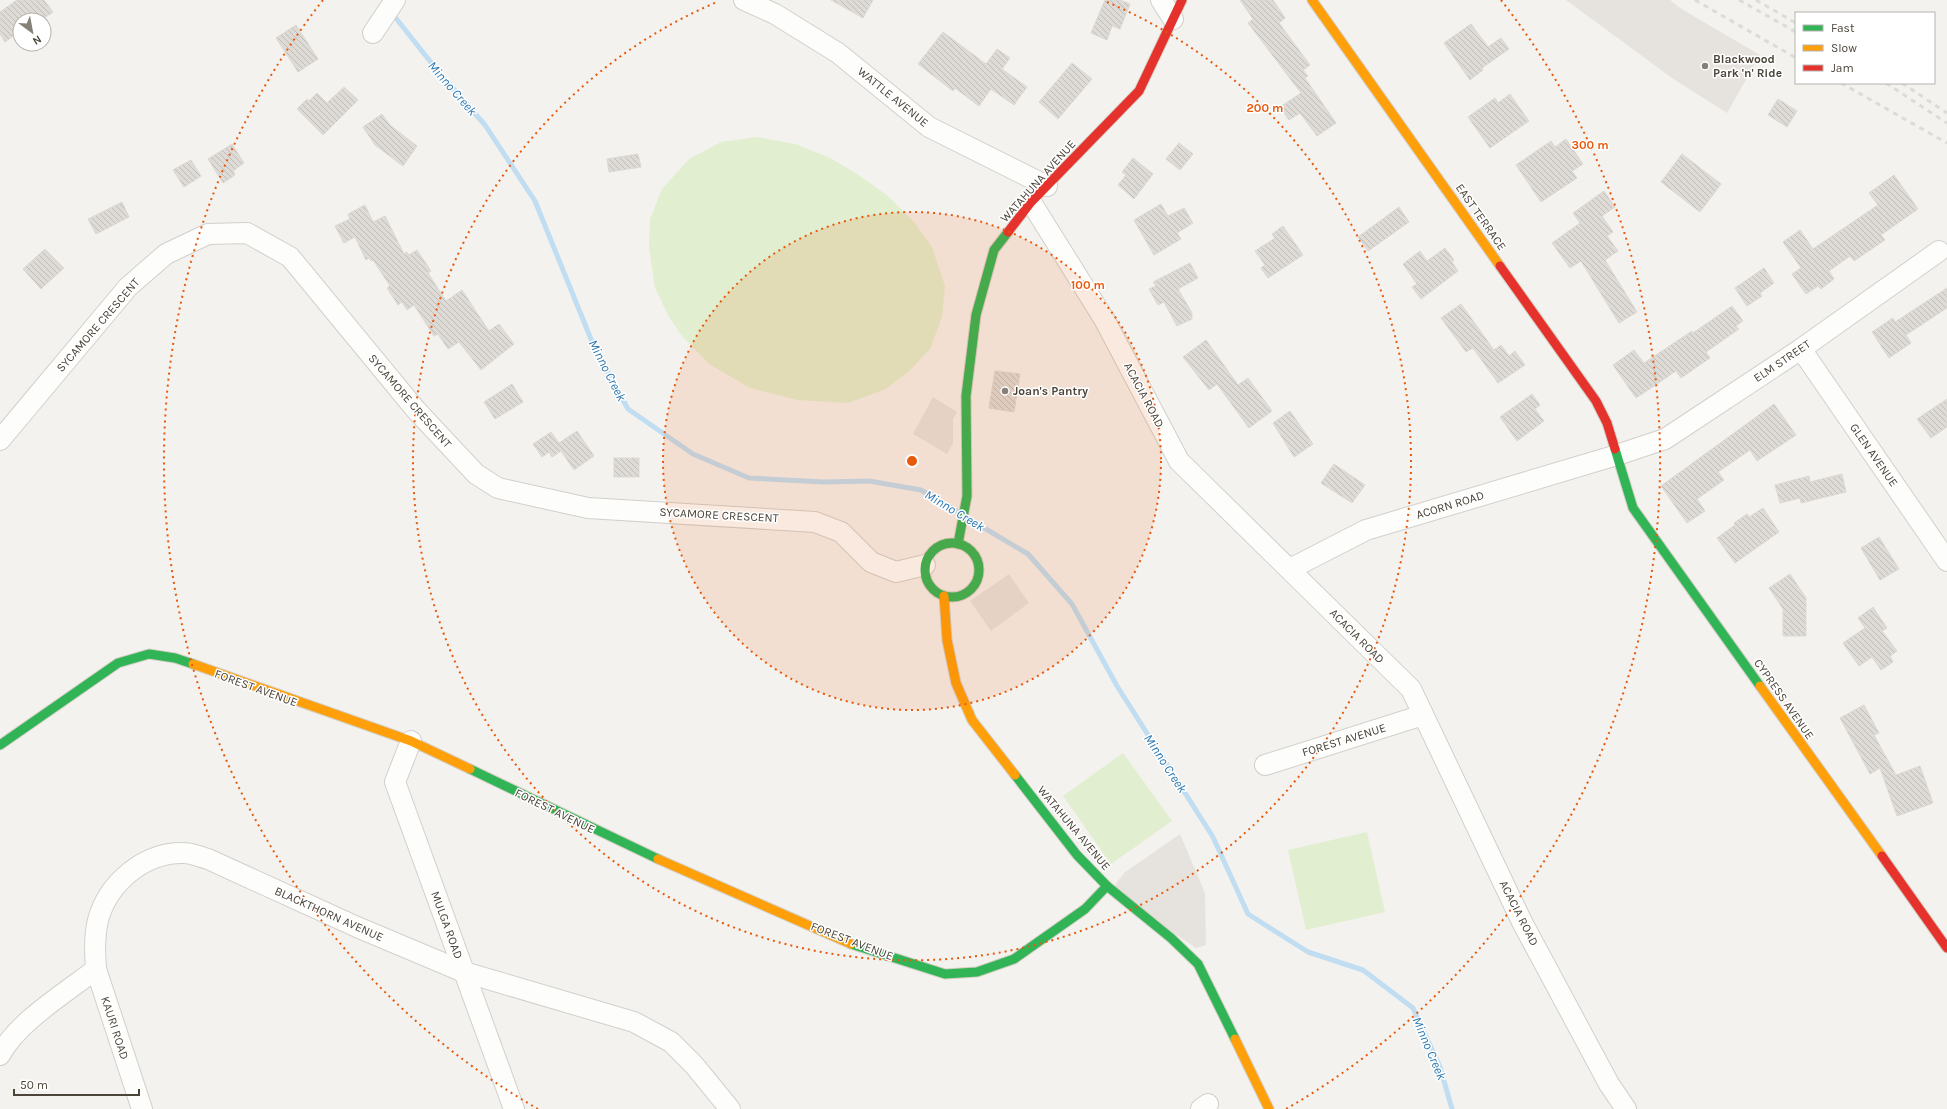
<svg xmlns="http://www.w3.org/2000/svg" width="1947" height="1109" font-family="Karla,sans-serif">
  <style>
    .grass { fill: #e1eecf }
    .parking { fill: #e6e3df }
    .lines { fill: none; stroke-linecap: round; stroke-linejoin: round }
    .stream { stroke: #c0ddf1; stroke-width: 5 }
    .building { fill: url(#building-back-hatch); stroke: #dcd9d4 }
    .street-casing { stroke: #d2d0cb; stroke-width: 22 }
    .fast-casing { stroke: #d3cfc5; stroke-width: 11 }
    .slow-casing { stroke: #d3cfc5; stroke-width: 11 }
    .jam-casing { stroke: #d3cfc5; stroke-width: 11 }
    .street { stroke: #fdfdfc; stroke-width: 20 }
    .fast { stroke: #30b455; stroke-width: 9 }
    .slow { stroke: #ff9f0a; stroke-width: 9 }
    .jam { stroke: #e5322d; stroke-width: 9 }
    .rail { stroke: #dbdbda; stroke-width: 3; stroke-dasharray: 5 5; stroke-linecap: butt }
    .ring { fill: none; stroke: #e8590c; stroke-width: 2; stroke-dasharray: 2 4 }
    .poi-dot { fill: #868178; stroke: #fff; stroke-width: 1.5 }
    .labels { text-anchor: middle; stroke-width: 3; stroke-linejoin: round; paint-order: stroke }
    .poi-label { font-size: 12px; font-weight: bold; fill: #4b4439; stroke: #fff; text-anchor: start }
    .street-label { font-size: 12px; fill: #4b4439; stroke: #fff }
    .water-label { font-size: 13px; font-style: italic; fill: #2e7ab2; stroke: #fff }
    .centre { fill: #e8590c; stroke: #fff; stroke-width: 2 }
    .ring-label { font-size: 12px; text-anchor: middle; font-weight: bold; fill: #e8590c; stroke: #fff; stroke-width: 3; stroke-linejoin: round; paint-order: stroke }
  </style>
  <defs>
    <pattern id="building-back-hatch" width="6" height="6" patternUnits="userSpaceOnUse"><rect width="6" height="6" fill="#dedbd6"/><path d="M-1 5l2 2M0 0l6 6M5-1l2 2" fill="none" stroke="#c0bdb8"/></pattern>
  </defs>
  <rect width="100%" height="100%" fill="#f4f2ee"/>
  <!-- grass -->
  <g class="grass">
    <path d="M757,137L795,144L828,157L854,172L887,195L914,222L932,247L945,286L942,317L930,349L909,371L886,389L848,403L797,400L750,388L709,364L682,336L669,317L655,288L649,247L650,219L662,189L689,159L721,142Z"/>
    <path d="M1123,753L1172,821L1111,864L1063,796Z"/>
    <path d="M1367,832L1385,912L1306,930L1288,850Z"/>
  </g>
  <!-- parking -->
  <g class="parking">
    <path d="M1566,0H1670L1680,8L1760,55L1727,113L1672,78Z"/>
    <path d="M933,397L957,412L953,419V443L947,454L913,434Z"/>
    <path d="M1009,574L1029,603L991,631L970,601Z"/>
    <path d="M1180,834L1205,893L1206,945L1196,948L1111,890L1124,873Z"/>
  </g>
  <g class="lines">
    <!-- stream -->
    <g class="stream">
      <path d="M391,12L437,70L485,125L535,201L595,349L628,409L693,454L749,478L824,482L869,481L921,490L958,512"/>
      <path d="M969,519L1028,554L1072,604L1117,686L1213,837L1248,914L1308,952L1363,970L1413,1008L1440,1067L1452,1109"/>
    </g>
  </g>
  <!-- building -->
  <g class="building">
    <path d="M17,0H44L53,12L41,20H20V31L5,42L0,34V12Z"/>
    <path d="M831,0H873L863,18Z"/>
    <path d="M1105,0H1120L1130,4L1120,29L1112,26L1107,40L1091,33Z"/>
    <path d="M1240,0H1273L1285,18L1279,23L1310,65L1303,70L1308,76L1305,78L1336,123L1317,136L1300,113L1289,120L1280,107L1301,93L1248,23L1253,19Z"/>
    <path d="M1471,24L1488,47L1501,38L1509,49L1482,68L1483,70L1470,80L1444,43Z"/>
    <path d="M296,25L318,59L298,72L276,38Z"/>
    <path d="M943,32L986,64L997,49L1010,58L1002,69L1027,87L1014,105L991,89L979,106L955,88L953,91L918,64Z"/>
    <path d="M1072,63L1092,79L1058,119L1039,102Z"/>
    <path d="M344,87L358,100L323,135L297,109L307,99L309,101L317,93L327,103Z"/>
    <path d="M1510,94L1529,121L1490,148L1468,117L1495,98L1498,103Z"/>
    <path d="M1778,99L1797,111L1787,127L1768,115Z"/>
    <path d="M382,114L390,125L417,146L403,166L375,145L363,127Z"/>
    <path d="M1566,139L1583,164L1572,171L1577,178L1541,202L1516,165L1551,141L1555,147Z"/>
    <path d="M1179,143L1193,154L1180,170L1166,159Z"/>
    <path d="M232,144L244,163L233,171L235,175L223,183L208,159Z"/>
    <path d="M638,154L641,167L609,172L607,159Z"/>
    <path d="M1682,154L1721,184L1700,212L1661,182Z"/>
    <path d="M1133,158L1153,174L1134,199L1118,185L1126,175L1122,172Z"/>
    <path d="M191,160L201,176L184,187L173,170Z"/>
    <path d="M1894,175L1918,209L1881,235L1885,240L1854,261L1850,256L1829,271L1834,279L1821,289L1818,286L1806,294L1792,274L1801,268L1783,242L1800,230L1813,249L1878,205L1869,193Z"/>
    <path d="M1604,191L1615,207L1602,216L1613,232L1607,236L1618,251L1605,260L1637,312L1619,323L1581,261L1570,268L1552,243L1580,223L1573,213Z"/>
    <path d="M122,202L129,217L96,234L88,219Z"/>
    <path d="M1161,204L1168,216L1184,208L1193,223L1177,233L1181,239L1154,255L1134,220Z"/>
    <path d="M365,205L373,222L385,216L404,254L407,252L409,255L417,250L431,271L428,273L446,301L462,290L489,331L499,324L514,344L481,370L459,342L448,349L438,334L434,336L414,305L407,310L402,302L398,305L387,288L390,286L373,260L371,261L369,258L366,260L355,237L344,243L335,226L350,219L348,214Z"/>
    <path d="M1399,207L1409,222L1368,251L1358,237Z"/>
    <path d="M1283,226L1303,255L1268,278L1261,268L1265,265L1255,251L1275,238L1272,234Z"/>
    <path d="M1445,248L1454,260L1452,262L1458,271L1421,299L1412,287L1417,284L1403,264L1420,251L1427,261Z"/>
    <path d="M45,249L64,268L41,289L23,269Z"/>
    <path d="M1190,263L1198,278L1178,289L1192,313V319L1177,326L1164,302L1158,305L1149,289L1156,286L1153,282Z"/>
    <path d="M1764,268L1774,283L1760,293L1762,296L1747,306L1735,288Z"/>
    <path d="M1947,288V308L1906,335L1911,343L1889,358L1872,332L1893,318L1895,322Z"/>
    <path d="M1461,304L1494,350L1501,345L1509,356L1515,351L1525,365L1498,383L1473,348L1466,352L1441,318Z"/>
    <path d="M1732,306L1743,321L1736,326L1739,329L1706,352L1710,358L1681,378L1676,371L1636,398L1613,365L1634,350L1644,363L1692,331L1693,333Z"/>
    <path d="M1206,340L1238,385L1248,378L1272,411L1249,428L1217,384L1209,390L1183,357Z"/>
    <path d="M995,371L1020,374L1014,412L989,408Z"/>
    <path d="M512,384L523,402L495,419L484,402Z"/>
    <path d="M1532,394L1540,405L1535,409L1544,421L1517,441L1500,417Z"/>
    <path d="M1947,399V427L1931,438L1917,419Z"/>
    <path d="M1774,404L1796,435L1757,461L1750,450L1718,472L1724,480L1697,499L1705,511L1687,523L1661,486Z"/>
    <path d="M1290,411L1313,444L1294,457L1273,423Z"/>
    <path d="M577,431L594,456L574,470L561,451L552,457L549,452L542,457L533,444L551,432L559,443Z"/>
    <rect x="614" y="458" width="25" height="19"/>
    <path d="M1334,464L1365,485L1352,503L1321,483Z"/>
    <path d="M1842,474L1846,492L1801,503L1800,498L1780,503L1775,485L1809,476L1810,482Z"/>
    <path d="M1763,508L1779,532L1735,563L1717,538L1735,525L1734,523L1747,514L1749,517Z"/>
    <path d="M1879,537L1899,569L1880,580L1861,548Z"/>
    <path d="M1790,574L1806,598V636H1783V609L1769,588Z"/>
    <path d="M1873,607L1887,628L1882,631L1897,651L1890,656L1893,662L1881,670L1872,657L1859,666L1843,643L1865,628L1858,618Z"/>
    <path d="M1864,705L1879,733L1874,735L1896,775L1920,766L1933,803L1897,816L1880,768L1870,774L1840,718Z"/>
  </g>
  <g class="lines">
    <!-- street casing -->
    <g class="street-casing">
      <g id="street">
        <path d="M744,0L775,14L838,53L929,127L1047,186"/>
        <path d="M1161,0L1173,19"/>
        <path d="M373,33L395,0"/>
        <path d="M1031,202L1104,319L1179,461L1411,689L1522,922L1609,1084L1626,1109"/>
        <path d="M1801,349L1947,561"/>
        <path d="M0,440L128,287L166,254L208,234L247,233L290,257L416,410L476,474L498,488L588,508L815,522L841,532L871,562L896,572L925,565"/>
        <path d="M1290,569L1366,530L1617,455L1665,439L1801,349L1939,251"/>
        <path d="M411,741L395,782L514,1109"/>
        <path d="M1265,765L1423,715"/>
        <path d="M96,969L142,1109"/>
        <path d="M0,1055C17,1022 67,992 96,969C95,953 94,937 98,920C108,883 144,852 184,853C192,853 200,857 208,859L357,927L464,972L634,1022L671,1042L694,1065L730,1109"/>
        <path d="M1201,1109L1208,1104"/>
      </g>
    </g>
    <!-- fast casing -->
    <g class="fast-casing">
      <g id="fast">
        <path d="M1615,449L1633,508L1760,686"/>
        <circle cx="952" cy="570" r="27"/>
        <path d="M958,544L967,496L966,396L976,315L994,250L1008,232"/>
        <path d="M0,745L118,663L149,654L175,658L193,664"/>
        <path d="M470,769L658,859"/>
        <path d="M1015,775L1077,855L1107,886L1171,938L1198,964L1235,1039"/>
        <path d="M851,944L945,974L977,972L1014,959L1085,909L1107,886"/>
      </g>
    </g>
    <!-- slow casing -->
    <g class="slow-casing">
      <g id="slow">
        <path d="M1312,0L1500,266"/>
        <path d="M944,596L947,640L956,683L972,720L1015,775"/>
        <path d="M193,664L411,741L470,769"/>
        <path d="M1760,686L1882,856"/>
        <path d="M658,859L851,944"/>
        <path d="M1235,1039L1269,1109"/>
      </g>
    </g>
    <!-- jam casing -->
    <g class="jam-casing">
      <g id="jam">
        <path d="M1008,232L1031,202L1139,91L1182,0"/>
        <path d="M1500,266L1596,401L1607,423L1615,449"/>
        <path d="M1882,856L1947,948"/>
      </g>
    </g>
    <!-- street -->
    <use href="#street" class="street"/>
    <!-- fast -->
    <use href="#fast" class="fast"/>
    <!-- slow -->
    <use href="#slow" class="slow"/>
    <!-- jam -->
    <use href="#jam" class="jam"/>
    <!-- rail -->
    <g class="rail">
      <path d="M1695,0L1796,58"/>
      <path d="M1739,0L1796,32"/>
      <path d="M1756,0L1796,23"/>
      <path d="M1841,83L1947,143"/>
      <path d="M1886,83L1947,123"/>
      <path d="M1902,83L1947,113"/>
    </g>
  </g>
  <!-- distance rings -->
  <circle cx="912" cy="461" r="249" fill="#e8590c" fill-opacity=".12"/>
  <g class="ring">
    <circle cx="912" cy="461" r="249"/>
    <path d="M1107 2A499 499 0 1 1 717 2"/>
    <path d="M538 1109A748 748 0 0 1 323 0M1501 0A748 748 0 0 1 1286 1109"/>
  </g>
  <!-- markers -->
  <g class="poi-dot">
    <circle cx="1705" cy="66" r="4"/>
    <circle cx="1005" cy="391" r="4"/>
  </g>
  <g class="labels">
    <!-- poi labels -->
    <g class="poi-label">
      <text x="1713" y="63">Blackwood<tspan x="1713" dy="14">Park 'n' Ride</tspan></text>
      <text x="1013" y="395">Joan's Pantry</text>
    </g>
    <!-- street labels -->
    <g class="street-label">
      <text transform="translate(893 97) rotate(39)" y="4">WATTLE AVENUE</text>
      <text transform="translate(1038 181) rotate(-48)" y="4">WATAHUNA AVENUE</text>
      <text transform="translate(1481 217) rotate(55)" y="4">EAST TERRACE</text>
      <text transform="translate(98 325) rotate(-49)" y="4">SYCAMORE CRESCENT</text>
      <text transform="translate(1782 361) rotate(-34)" y="4">ELM STREET</text>
      <text transform="translate(1144 395) rotate(62)" y="4">ACACIA ROAD</text>
      <text transform="translate(410 401) rotate(49)" y="4">SYCAMORE CRESCENT</text>
      <text transform="translate(1874 455) rotate(55)" y="4">GLEN AVENUE</text>
      <text transform="translate(1450 505) rotate(-17)" y="4">ACORN ROAD</text>
      <text transform="translate(719 515) rotate(3)" y="4">SYCAMORE CRESCENT</text>
      <text transform="translate(1357 636) rotate(45)" y="4">ACACIA ROAD</text>
      <text transform="translate(256 688) rotate(20)" y="4">FOREST AVENUE</text>
      <text transform="translate(1784 699) rotate(55)" y="4">CYPRESS AVENUE</text>
      <text transform="translate(1344 740) rotate(-17)" y="4">FOREST AVENUE</text>
      <text transform="translate(555 811) rotate(26)" y="4">FOREST AVENUE</text>
      <text transform="translate(1074 828) rotate(50)" y="4">WATAHUNA AVENUE</text>
      <text transform="translate(1519 913) rotate(63)" y="4">ACACIA ROAD</text>
      <text transform="translate(329 914) rotate(24)" y="4">BLACKTHORN AVENUE</text>
      <text transform="translate(447 925) rotate(70)" y="4">MULGA ROAD</text>
      <text transform="translate(852 941) rotate(21)" y="4">FOREST AVENUE</text>
      <text transform="translate(115 1028) rotate(72)" y="4">KAURI ROAD</text>
    </g>
    <!-- water labels -->
    <g class="water-label">
      <text transform="translate(453 88) rotate(49)" y="5">Minno Creek</text>
      <text transform="translate(608 370) rotate(63)" y="5">Minno Creek</text>
      <text transform="translate(955 510) rotate(31)" y="5">Minno Creek</text>
      <text transform="translate(1166 763) rotate(57)" y="5">Minno Creek</text>
      <text transform="translate(1430 1048) rotate(67)" y="5">Minno Creek</text>
    </g>
  </g>
  <circle cx="912" cy="461" r="6" class="centre"/>
  <g class="ring-label">
    <text x="1265" y="112">200 m</text>
    <text x="1590" y="149">300 m</text>
    <text x="1088" y="289">100 m</text>
  </g>
  <!-- legend -->
  <rect x="1795" y="12" width="140" height="72" fill="#ffffff" stroke="#b7b4b0"/>
  <rect x="1803" y="25" width="20" height="6" fill="#30b455" stroke="#b7b4b0"/>
  <text x="1831" y="32" font-size="12" fill="#4b4439">Fast</text>
  <rect x="1803" y="45" width="20" height="6" fill="#ff9f0a" stroke="#b7b4b0"/>
  <text x="1831" y="52" font-size="12" fill="#4b4439">Slow</text>
  <rect x="1803" y="65" width="20" height="6" fill="#e5322d" stroke="#b7b4b0"/>
  <text x="1831" y="72" font-size="12" fill="#4b4439">Jam</text>
  <!-- north arrow -->
  <g transform="translate(32 32) rotate(148)"><circle r="19" fill="#ffffff" stroke="#b7b4b0"/>
  <path d="M0-3L7 15L0 10L-7 15Z" fill="#868178"/>
  <text y="-6" font-size="11" font-weight="bold" text-anchor="middle" fill="#4b4439">N</text>
  </g>
  <!-- scale -->
  <path d="M14 1089v6h125v-6" fill="none" stroke="#4b4439" stroke-width="2"/>
  <text x="20" y="1089" font-size="12" fill="#4b4439" stroke="#ffffff" stroke-width="3" paint-order="stroke">50 m</text>
</svg>
